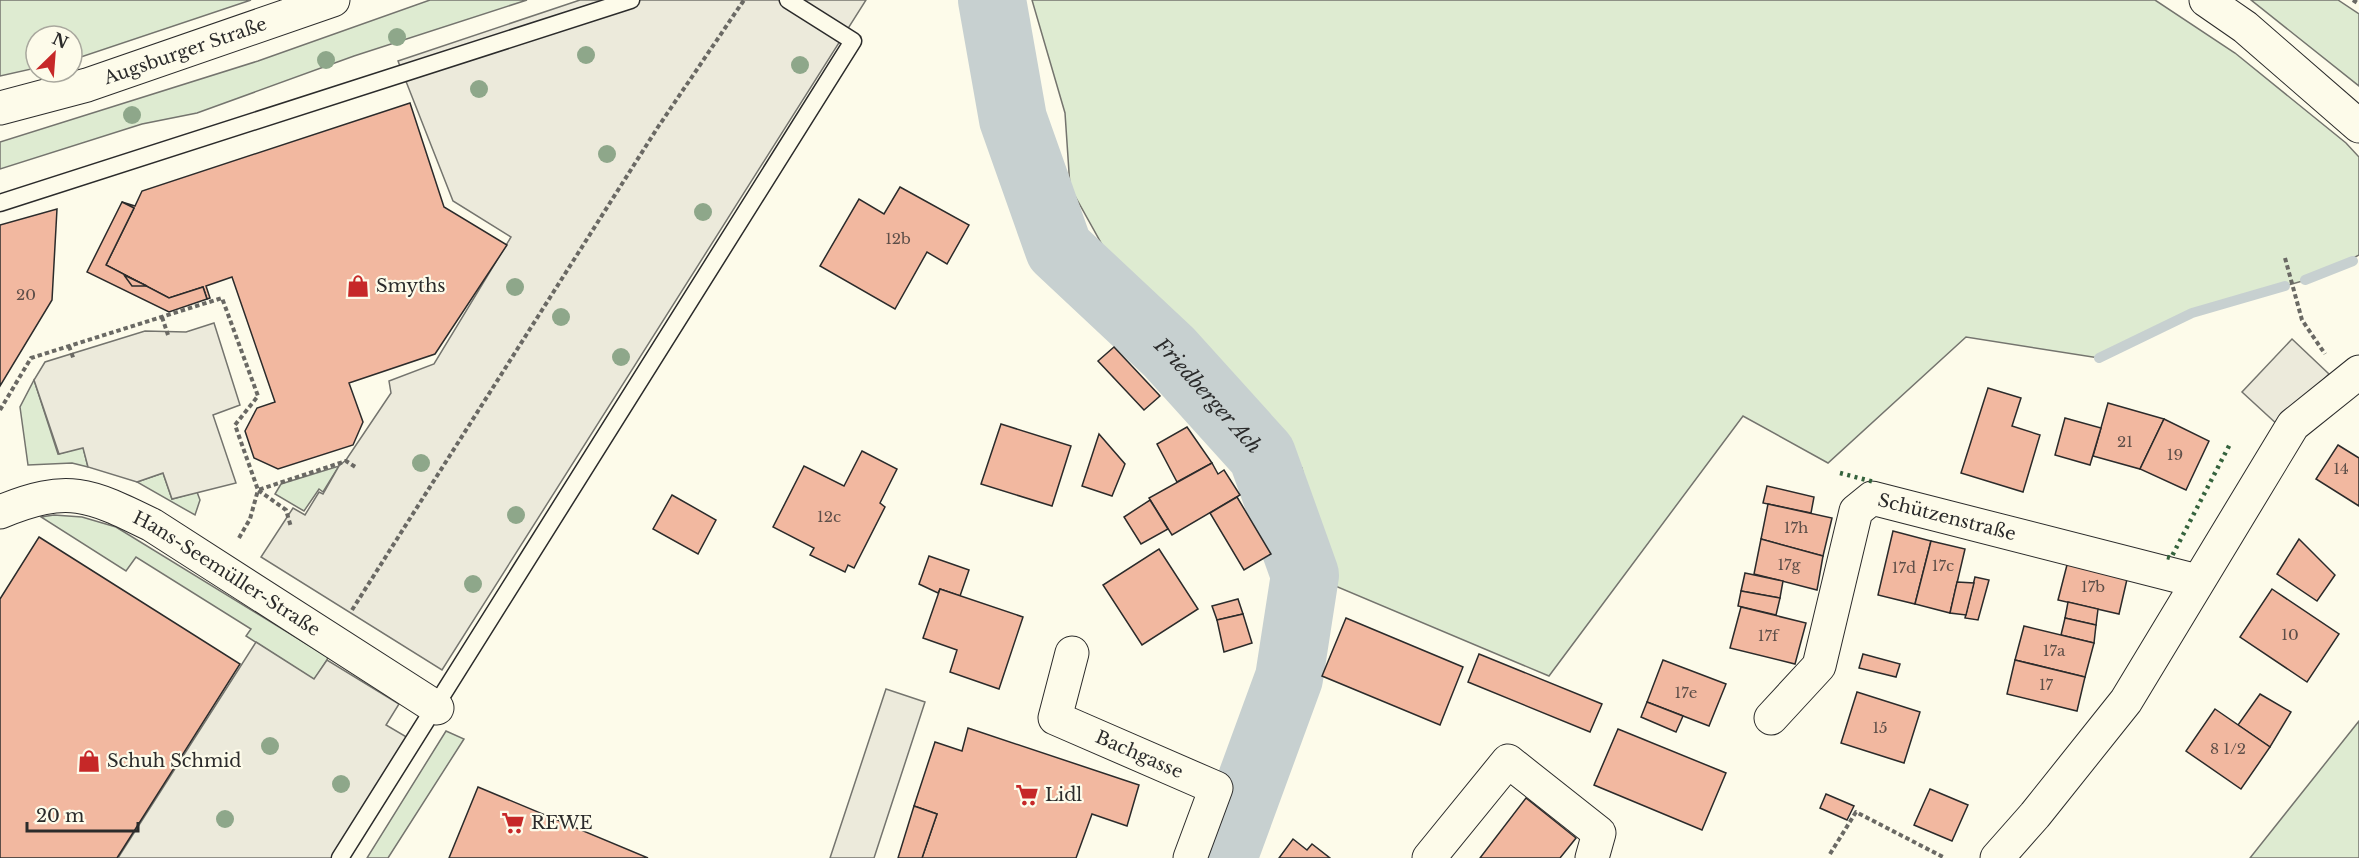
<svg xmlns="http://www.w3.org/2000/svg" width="2359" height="858" font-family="'Libre Baskerville',serif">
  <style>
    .green { fill: #deebd1; stroke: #74746e; stroke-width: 1.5 }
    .parking { fill: #eceadb; stroke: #74746e; stroke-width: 1.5 }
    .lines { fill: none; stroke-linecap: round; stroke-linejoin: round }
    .stream { stroke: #c7d0d0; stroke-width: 10 }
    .river { stroke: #c7d0d0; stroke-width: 68 }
    .building { fill: #f2b8a0; stroke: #2b2b2b; stroke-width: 1.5 }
    .service-casing { stroke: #2b2b2b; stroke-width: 19 }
    .minor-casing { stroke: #2b2b2b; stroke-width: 35 }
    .primary-casing { stroke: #2b2b2b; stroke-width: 35 }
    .path { stroke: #6a6964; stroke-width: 4; stroke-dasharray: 4.5 3; stroke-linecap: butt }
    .service { stroke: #fdfbea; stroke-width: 16 }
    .minor { stroke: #fdfbea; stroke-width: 33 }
    .primary { stroke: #fdfbea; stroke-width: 33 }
    .hedge { stroke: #34623c; stroke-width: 4.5; stroke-dasharray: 3 4.5; stroke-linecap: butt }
    .tree { fill: #8ea78a }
    .labels { text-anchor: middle; stroke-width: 4.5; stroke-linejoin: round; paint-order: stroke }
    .number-label { font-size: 15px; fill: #5d4e48 }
    .street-label { font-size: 18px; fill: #2b2b2b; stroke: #fdfbea }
    .poi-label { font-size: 18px; fill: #2b2b2b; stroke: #fdfbea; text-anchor: start }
    .water-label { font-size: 20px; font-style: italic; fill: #2b2b2b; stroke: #fdfbea }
  </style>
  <rect width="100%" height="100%" fill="#fdfbea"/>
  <!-- green -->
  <g class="green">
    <path d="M0,0H251L72,60V36H36V68L0,76Z"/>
    <path d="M430,0H527L354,56L197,113L142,124L0,169V142L258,61Z"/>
    <path d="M1032,0H2155L2235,53L2346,143L2359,157V255L2323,275L2192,313L2099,358L1966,337L1828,463L1743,416L1549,676L1321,580L1302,468L1110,259L1070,187L1065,113Z"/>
    <path d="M2251,0H2338L2359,14V86Z"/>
    <path d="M34,380L58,454L83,447L88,467L72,463L28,465L20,407Z"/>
    <path d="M339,466L323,492L319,489L304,511L275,494L281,484Z"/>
    <path d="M163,473L172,499L197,492L200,500L195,515L137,482Z"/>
    <path d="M54,515L82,517L116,527L328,657L327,660L314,680L246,636L251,629L136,557L126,571L41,517Z"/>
    <path d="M2359,721V858H2250Z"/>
    <path d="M446,731L464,739L388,858H367Z"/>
  </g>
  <!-- parking -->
  <g class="parking">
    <path d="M580,0H866L442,670L261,557L293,508L305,515L319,492L323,494L339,466L346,460L391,393L389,381L434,364L511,237L453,201L398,61Z"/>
    <path d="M214,323L240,405L213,415L236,483L172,499L163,473L137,482L88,467L83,448L59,454L34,380L45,362L145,331L186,332Z"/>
    <path d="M2292,339L2329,374L2279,426L2242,392Z"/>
    <path d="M256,642L314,679L327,660L399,704L386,725L415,742L340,858H118Z"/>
    <path d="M886,689L925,702L874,858H830Z"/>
  </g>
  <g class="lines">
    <!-- stream -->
    <g class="stream">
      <path d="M2305,280L2353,261"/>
      <path d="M2099,358L2192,313L2285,286"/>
    </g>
    <!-- river -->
    <path class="river" id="s1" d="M992,0L1013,119L1059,249L1169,352L1262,455L1305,575L1289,678L1223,858"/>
  </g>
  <!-- building -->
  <g class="building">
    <path d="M410,103L444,207L507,245L435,354L349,383L363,422L353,445L278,469L254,458L245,431L257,408L275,402L232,277L206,286L210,298L207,299L203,287L169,298L106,265L134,208L122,202L135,206L142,191Z"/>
    <path d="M900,187L969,225L947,264L927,252L895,309L820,266L859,199L884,214Z"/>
    <path d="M122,202L134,208L106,265L169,298L203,287L207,299L169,312L87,272Z"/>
    <path d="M57,209L52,300L0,386V225Z"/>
    <path d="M124,275L147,286H132Z"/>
    <path d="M1114,347L1160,396L1144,410L1098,361Z"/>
    <path d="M1988,388L2021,398L2012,426L2040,435L2023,492L1961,473Z"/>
    <path d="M2108,403L2164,419L2140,469L2093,456Z"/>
    <path d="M2065,418L2101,428L2090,465L2055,455Z"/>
    <path d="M2164,419L2209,441L2186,490L2140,469Z"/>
    <path d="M1001,424L1071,446L1052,506L981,484Z"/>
    <path d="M1187,427L1212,463L1177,482L1157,444Z"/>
    <path d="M1099,434L1125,464L1112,496L1082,486Z"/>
    <path d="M2338,445L2359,458V506L2316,479Z"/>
    <path d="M862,451L897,469L880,503L885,507L854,568L848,565L845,572L810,555L814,548L773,527L804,466L844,486Z"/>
    <path d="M1212,463L1218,474L1224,470L1240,495L1172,535L1149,498Z"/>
    <path d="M1767,486L1814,497L1811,513L1763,503Z"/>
    <path d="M672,495L716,520L698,554L653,529Z"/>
    <path d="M1237,497L1271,554L1244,570L1210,513Z"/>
    <path d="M1150,500L1168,529L1141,544L1124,517Z"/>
    <path d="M1768,504L1832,518L1823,556L1761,539Z"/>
    <path d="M1893,531L1931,541L1915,604L1878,595Z"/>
    <path d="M39,537L240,664L117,858H0V599Z"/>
    <path d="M1761,539L1823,556L1817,590L1754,574Z"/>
    <path d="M2299,539L2335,575L2317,601L2277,574Z"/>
    <path d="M1931,541L1965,549L1950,613L1915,604Z"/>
    <path d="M1159,549L1198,609L1142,645L1103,585Z"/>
    <path d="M929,556L969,570L960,596L940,589L938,593L919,584Z"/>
    <path d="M2068,561L2128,575L2119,614L2058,600Z"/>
    <path d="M1745,573L1783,581L1780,598L1741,591Z"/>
    <path d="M1975,577L1989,580L1978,620L1965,618Z"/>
    <path d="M1957,582L1974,583L1966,615L1950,613Z"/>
    <path d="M940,589L1023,617L999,689L950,672L957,650L923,638Z"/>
    <path d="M2272,589L2339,634L2307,682L2240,637Z"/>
    <path d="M1741,591L1780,598L1776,615L1738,606Z"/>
    <path d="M1238,599L1243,614L1217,620L1212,606Z"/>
    <path d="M2068,602L2098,609L2096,625L2065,618Z"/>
    <path d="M1741,607L1806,623L1795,664L1730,648Z"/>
    <path d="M1243,614L1252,643L1224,652L1217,620Z"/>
    <path d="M1346,618L1463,667L1440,725L1322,676Z"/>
    <path d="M2065,618L2096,625L2094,643L2061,635Z"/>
    <path d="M2024,626L2094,643L2085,677L2015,660Z"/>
    <path d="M1479,654L1602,704L1590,732L1468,682Z"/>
    <path d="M1863,654L1900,664L1896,677L1859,668Z"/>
    <path d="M1663,660L1726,684L1709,726L1647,702Z"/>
    <path d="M2015,660L2085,677L2077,711L2007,694Z"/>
    <path d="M1857,692L1920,712L1904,763L1841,743Z"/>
    <path d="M2260,694L2291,712L2270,747L2238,725Z"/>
    <path d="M1647,702L1683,716L1676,732L1641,717Z"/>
    <path d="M2215,709L2270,747L2241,789L2186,751Z"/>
    <path d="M968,728L1139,785L1127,826L1092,814L1076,858H922L937,814L914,806L935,742L962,751Z"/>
    <path d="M1618,729L1726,773L1702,830L1594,785Z"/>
    <path d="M478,787L648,858H449Z"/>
    <path d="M1930,789L1968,805L1952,841L1914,825Z"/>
    <path d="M1826,794L1854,806L1847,820L1820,808Z"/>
    <path d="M1526,798L1576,838L1560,858H1480Z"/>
    <path d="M914,806L937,814L922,858H898Z"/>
    <path d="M1293,839L1307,850L1312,844L1330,858H1279Z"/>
  </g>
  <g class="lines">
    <!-- service casing -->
    <g class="service-casing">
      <g id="service">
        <path d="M0,203L631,0"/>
        <path d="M340,858L853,41L788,0"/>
      </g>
    </g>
    <!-- minor casing -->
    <g class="minor-casing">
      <g id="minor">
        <path id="s2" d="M0,512C68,484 89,494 152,525L437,708"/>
        <path id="s3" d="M1072,653L1055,718L1216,788L1190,858"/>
        <path id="s4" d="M1771,718L1819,666L1856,511L1872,498L2197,581"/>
        <path d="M1429,858L1508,761L1599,833L1592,858"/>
        <path d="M1997,858L2035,815L2126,701L2293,425L2359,372"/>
      </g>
    </g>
    <!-- primary casing -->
    <g class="primary-casing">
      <g id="primary">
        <path d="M2206,0L2245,27L2359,126"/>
        <path id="s5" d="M0,108L87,85L333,0"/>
      </g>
    </g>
    <!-- path -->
    <g class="path">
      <path d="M2353,0L2359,4"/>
      <path d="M2285,258L2302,320L2325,354"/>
      <path d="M162,317L168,335"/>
      <path d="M69,346L74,360"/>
      <path d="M0,410L31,358L222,298L258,396L235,425L258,490L346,461L357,468"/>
      <path d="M239,538L250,519L258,490L286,510L291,527"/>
      <path d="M352,610L658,127L744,0"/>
      <path d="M1830,854L1856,812L1945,858"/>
    </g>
    <!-- service -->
    <use href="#service" class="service"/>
    <!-- minor -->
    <use href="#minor" class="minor"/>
    <!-- primary -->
    <use href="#primary" class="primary"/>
    <!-- hedge -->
    <g class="hedge">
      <path d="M1840,473L1874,482"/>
      <path d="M2167,557L2171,558L2230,444"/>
    </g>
  </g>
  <!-- trees -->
  <g class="tree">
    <circle cx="397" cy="37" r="9"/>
    <circle cx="586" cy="55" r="9"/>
    <circle cx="326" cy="60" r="9"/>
    <circle cx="800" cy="65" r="9"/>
    <circle cx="479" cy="89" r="9"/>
    <circle cx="132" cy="115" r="9"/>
    <circle cx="607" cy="154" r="9"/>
    <circle cx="703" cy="212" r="9"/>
    <circle cx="515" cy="287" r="9"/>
    <circle cx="561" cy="317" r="9"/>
    <circle cx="621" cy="357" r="9"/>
    <circle cx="421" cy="463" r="9"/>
    <circle cx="516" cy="515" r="9"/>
    <circle cx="473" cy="584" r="9"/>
    <circle cx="270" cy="746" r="9"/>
    <circle cx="341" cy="784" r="9"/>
    <circle cx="225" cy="819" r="9"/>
  </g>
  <!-- icons -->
  <defs>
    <g id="shop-bare" transform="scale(1.8)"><path d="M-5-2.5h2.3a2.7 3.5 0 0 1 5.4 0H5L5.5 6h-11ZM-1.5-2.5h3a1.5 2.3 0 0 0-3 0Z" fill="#c62828" stroke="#fdfbea" stroke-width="2.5" paint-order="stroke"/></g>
    <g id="supermarket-bare" transform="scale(1.8)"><path d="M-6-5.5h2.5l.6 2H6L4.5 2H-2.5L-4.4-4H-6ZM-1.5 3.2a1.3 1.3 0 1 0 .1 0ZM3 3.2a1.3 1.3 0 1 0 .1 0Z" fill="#c62828" stroke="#fdfbea" stroke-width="2.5" paint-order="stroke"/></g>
  </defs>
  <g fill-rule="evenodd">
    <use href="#shop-bare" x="358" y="286"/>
    <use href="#shop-bare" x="89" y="761"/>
    <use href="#supermarket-bare" x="1027" y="795"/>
    <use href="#supermarket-bare" x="513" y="823"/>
  </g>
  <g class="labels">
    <!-- number labels -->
    <g class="number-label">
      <text x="898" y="244">12b</text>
      <text x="26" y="300">20</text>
      <text x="2125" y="447">21</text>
      <text x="2175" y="460">19</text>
      <text x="2341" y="474">14</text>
      <text x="829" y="522">12c</text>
      <text x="1796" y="533">17h</text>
      <text x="1789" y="570">17g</text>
      <text x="1943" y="571">17c</text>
      <text x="1904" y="573">17d</text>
      <text x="2093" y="592">17b</text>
      <text x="2290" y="640">10</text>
      <text x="1768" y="641">17f</text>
      <text x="2054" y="656">17a</text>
      <text x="2046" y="690">17</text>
      <text x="1686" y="698">17e</text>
      <text x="1880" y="733">15</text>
      <text x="2228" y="754">8 1/2</text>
    </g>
    <!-- street labels -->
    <g class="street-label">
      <text dy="6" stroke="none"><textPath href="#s5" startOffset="194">Augsburger Straße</textPath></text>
      <text dy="6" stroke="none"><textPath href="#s4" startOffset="328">Schützenstraße</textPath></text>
      <text dy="6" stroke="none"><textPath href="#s2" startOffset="249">Hans-Seemüller-Straße</textPath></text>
      <text dy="6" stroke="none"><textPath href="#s3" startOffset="159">Bachgasse</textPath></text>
    </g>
    <!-- poi labels -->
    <g class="poi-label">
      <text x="376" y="292">Smyths</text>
      <text x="107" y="767">Schuh Schmid</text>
      <text x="1045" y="801">Lidl</text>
      <text x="531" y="829">REWE</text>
    </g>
    <!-- water labels -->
    <g class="water-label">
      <text dy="7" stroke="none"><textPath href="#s1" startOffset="468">Friedberger Ach</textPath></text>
    </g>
  </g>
  <!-- north arrow -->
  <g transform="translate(54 54) rotate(25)"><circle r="28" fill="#fdfbea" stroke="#a9a89e" stroke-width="1.5"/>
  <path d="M0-4.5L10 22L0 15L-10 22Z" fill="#c62828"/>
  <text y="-9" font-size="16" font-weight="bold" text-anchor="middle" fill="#2b2b2b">N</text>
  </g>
  <!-- scale -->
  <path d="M27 822v9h111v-9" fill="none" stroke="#2b2b2b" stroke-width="3"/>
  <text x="36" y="822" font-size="18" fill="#2b2b2b" stroke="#fdfbea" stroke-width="4.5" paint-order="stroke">20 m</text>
</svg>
